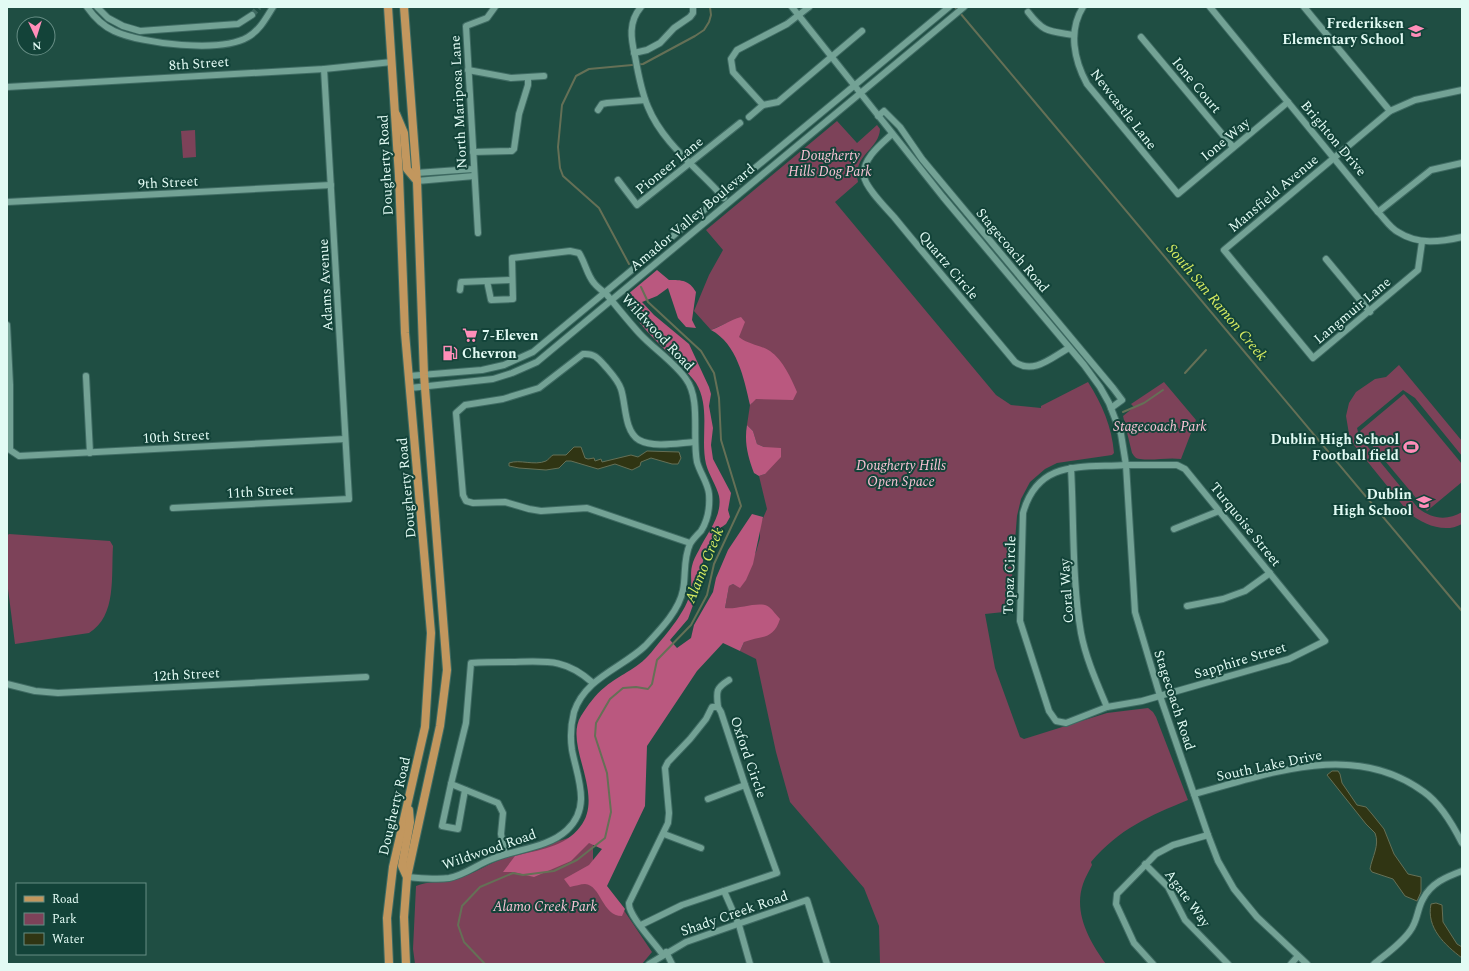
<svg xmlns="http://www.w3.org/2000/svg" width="1469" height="971" font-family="Spectral,serif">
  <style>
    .green { fill: #7d4259 }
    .forest { fill: #ba587f }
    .water { fill: #303513; stroke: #657056 }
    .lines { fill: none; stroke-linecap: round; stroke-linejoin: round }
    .stream { stroke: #657056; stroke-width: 2 }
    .minor-tunnel { stroke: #3c685e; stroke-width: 6; stroke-dasharray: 6 3; stroke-linecap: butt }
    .minor-casing { stroke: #3f6b63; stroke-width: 8 }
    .major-casing { stroke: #3f6b63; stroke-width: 10 }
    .minor { stroke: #73a295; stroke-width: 6 }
    .major { stroke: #c2975e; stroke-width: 8 }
    .labels { text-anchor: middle; stroke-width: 4; stroke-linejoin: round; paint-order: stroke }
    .poi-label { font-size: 14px; font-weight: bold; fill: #e2fbf4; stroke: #134339; text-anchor: end }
    .street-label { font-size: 14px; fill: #e2fbf4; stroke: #134339 }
    .park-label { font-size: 14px; font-style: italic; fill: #f9c3d5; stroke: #134339 }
    .water-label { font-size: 15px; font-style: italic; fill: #d9ed61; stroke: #134339 }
  </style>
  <rect width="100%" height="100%" fill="#1f4e43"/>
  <!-- green -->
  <g class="green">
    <path d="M837,121L857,143L877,125L880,129C879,150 852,155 858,182L835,202L996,395L1011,405L1041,408V406L1088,382C1102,404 1112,427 1114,453L1112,455L1057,463L1045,469L1030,482L1021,499L1017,516L1012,577L1013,611L985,614L995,668L1020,737L1024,739L1107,713L1148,708L1153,712L1156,717L1188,800C1149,816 1119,829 1091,862L1092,865C1089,871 1085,878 1083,884C1073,913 1090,942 1106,964H880L879,926L864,888L790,802L776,752L756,659L740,651L744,642L725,608L729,586L733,584L737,586L756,552L760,538V525L767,509L759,476L765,474L764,447L757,444L753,431L747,425L750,405L752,403L727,323L711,330L694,311L709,275L723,250L706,230Z"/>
    <path d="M195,130L196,157L183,158L181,131Z"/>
    <path d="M1399,365L1462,441V456L1415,398L1403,390L1357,428L1359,436L1418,508C1432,519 1447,521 1462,512V524C1444,534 1423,524 1409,513L1350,440L1346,416L1349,403L1356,392L1375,379L1386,377Z"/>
    <path d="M1164,382L1196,420L1181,459C1167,457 1154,461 1140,459C1136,459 1134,456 1132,453L1123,416L1134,407L1131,404Z"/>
    <path d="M1404,394L1462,464V482L1427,511L1360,431Z"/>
    <path d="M9,534L110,541L113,546C111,576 117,616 89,633L15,644L7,581V536Z"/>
    <path d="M593,829V874L623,909L652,952L642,964H415L413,949L416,886C427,881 444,882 457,879C474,874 489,863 505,858C534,847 564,841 593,829Z"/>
  </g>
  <!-- forest -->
  <g class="forest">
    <path d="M657,270L669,280C682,280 689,280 696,292L692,320L696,328L686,327L678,318L668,288L657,296L642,302L654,315L689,344L709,387L711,394L709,406L713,428L711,445L713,459L731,493L728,510L730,517L726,524L719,529L704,557L700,573L701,583L688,619L670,640L677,648L691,638L694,625L713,592L716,578L728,550L752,514L763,517L753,564L746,580L740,588L733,584L729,586L725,608C738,610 760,600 769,607C773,610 776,615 780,619C773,641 761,635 744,642L740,651L723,643L697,671L647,746L645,806L607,886L625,909L622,916C602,916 601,885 585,884C581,884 575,886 570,887L564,879L589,865L602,849L589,843L571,861L534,877L513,872H503L515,856C538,850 565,847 580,827C606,794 563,745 581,716C588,705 595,695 605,687C623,672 638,670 654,649C667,633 686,612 691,591C692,583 690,574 692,566C693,561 696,555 699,550C706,534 723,516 719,496C717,487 709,475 706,464C700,437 711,408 696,383C683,363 622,316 627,295Z"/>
    <path d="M741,317L745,322L739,337C749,345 761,345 770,351C783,360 791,378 797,392L793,400L756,399L750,405C744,378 737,344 711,330C722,326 730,320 741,317Z"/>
    <path d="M747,425L753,431L757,444L764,447L781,448V457L765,474L759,476L754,473C748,457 744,442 747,425Z"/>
  </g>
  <!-- water -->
  <g class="water">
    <path d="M574,447H581L585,458L588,459L594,458L595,461L601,459L602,462L631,455L638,457L647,451L679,452L681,458L678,464H672L651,458L641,462L640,466L632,470L615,464L598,469L571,461H566L559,468L546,470L519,468L509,466V463C520,459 534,466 546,461C548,460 551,456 553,455H566Z"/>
    <path d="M1332,771H1338L1340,774L1342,783L1357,805L1366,807L1372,814L1384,829L1394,854L1408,874L1421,877V892L1417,901L1405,896L1393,879L1372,872L1370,869C1372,857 1380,845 1375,833L1366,824L1327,775Z"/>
    <path d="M1436,903L1442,905L1443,922L1457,944L1462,947V958C1445,945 1426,928 1431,904Z"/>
  </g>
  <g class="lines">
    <!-- stream -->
    <g class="stream">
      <path d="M955,7L1462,611"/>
      <path d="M629,264L599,208L563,176L560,168L558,147L562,105L576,76L589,69L643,64L695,36L704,30L709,22L711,15L710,7"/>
      <path d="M1185,373L1206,350"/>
      <path d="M1123,412L1144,403L1163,390"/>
      <path d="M485,964L464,942L458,925L462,906L480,887L513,873L523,875L554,871L577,860L605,838L611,812L607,773L595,736L596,723L610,699L623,688L636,687L648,689L652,684L657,660L691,625L707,595L714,564L741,506L721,440L719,398L714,373L701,351L648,302L641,287"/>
    </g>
    <!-- minor-tunnel -->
    <path class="minor-tunnel" d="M252,15L259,7"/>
    <!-- minor casing -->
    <g class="minor-casing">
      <g id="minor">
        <path d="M87,7C94,17 103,26 114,31C142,44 221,53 248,37C260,30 266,18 273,7"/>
        <path d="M97,7L108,18L123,26L140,31L238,24L252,15"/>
        <path d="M641,7C628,22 631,39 635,56C638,73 641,91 648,107C663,144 699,169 724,198"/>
        <path d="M792,7L943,197L1084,365L1100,387L1109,403L1121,434L1126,465L1135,612L1160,696L1208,835L1218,861L1234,889L1257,917L1307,964"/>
        <path d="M809,7L787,24L737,50L731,59L733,72L763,105L778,102L862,31"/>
        <path d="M1083,7C1068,31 1074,60 1087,84L1178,194L1288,102"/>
        <path d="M1210,7L1378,212C1384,218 1390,228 1398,232C1418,245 1440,242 1462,237"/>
        <path d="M1304,7L1390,111"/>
        <path d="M1028,12C1044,33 1049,31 1074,35"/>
        <path d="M1141,37L1233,147"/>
        <path d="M634,53L647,50L660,43L674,28L690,17L693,13V7"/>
        <path d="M468,70L511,78L544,76"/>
        <path d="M7,87L324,69L392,62"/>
        <path d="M598,110L602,104L607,103L645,100"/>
        <path d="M878,116L884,111L900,127L922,159L1113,388L1122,400L1111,408"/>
        <path d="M749,117L763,105"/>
        <path d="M892,134C881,144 862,159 864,176C865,187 886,208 894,217C934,266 975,314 1015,362C1034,375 1052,357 1069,348"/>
        <path d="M473,152L512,151L514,149L519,114L528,85V78"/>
        <path d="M416,173L473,169"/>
        <path d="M618,180L637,205L740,123"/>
        <path d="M417,181L474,176"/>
        <path d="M7,202L331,185"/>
        <path d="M1378,212L1431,170L1462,163"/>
        <path d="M478,233L466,26L487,18L495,7"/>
        <path d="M1422,242L1418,270L1313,358L1224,250L1390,111L1415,100L1462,90"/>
        <path d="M1326,259L1370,312"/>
        <path d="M460,290L461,282L512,280"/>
        <path d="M7,325L10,385V450L19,456L345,439"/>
        <path d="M86,376L90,453"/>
        <path d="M409,376L482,370L504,365L533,352L949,7"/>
        <path d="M410,388L493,379L512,373L537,362L964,7"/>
        <path d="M1126,465H1177L1185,469L1325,641L1289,659L1142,701L1107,707L1066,723L1056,721L1049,711L1020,621L1023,513C1038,459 1081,468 1126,465Z"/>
        <path d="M1071,468C1074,521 1072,581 1081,633C1086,659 1097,683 1107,707"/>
        <path d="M173,508L349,499L324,69"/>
        <path d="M1174,529L1219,511"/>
        <path d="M690,543L587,508L541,511L529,509L505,502L473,503L466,501L463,495L456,413L465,405L503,399L539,388L583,354C594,353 598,358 605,366C611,373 618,380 621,389C626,404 624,431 639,440C654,448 678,443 694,442"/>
        <path d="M1187,606L1223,599L1245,591L1270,573"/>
        <path d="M7,684L35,691L58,693L366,677"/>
        <path d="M718,707C716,691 716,688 729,680"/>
        <path d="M451,784L442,826L458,829L465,790"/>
        <path d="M1194,794C1270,774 1353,740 1424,792C1441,804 1453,825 1462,843"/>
        <path d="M708,799L745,785"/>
        <path d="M664,834L701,848"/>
        <path d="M505,854L501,834L503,813L498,803L451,784L466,723L471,663C486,662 500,662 515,662C548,661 566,659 593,683"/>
        <path d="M1145,864L1168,887L1185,920L1228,964"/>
        <path d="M407,877C421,878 436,880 449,878C465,875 478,864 492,859C516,849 548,848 567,830C592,807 577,777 572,750C570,737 571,724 574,712C585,678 622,668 645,646C659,631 679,611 683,590C686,575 683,559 690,544C693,539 697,535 701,531C708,520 710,507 709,494C708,483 700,473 697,462C692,437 701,399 686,379C674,362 654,349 640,334C629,322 618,308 607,295C603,291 598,288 594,283C587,275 585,262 579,253L570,251L512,258L513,299L491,300L487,281"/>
        <path d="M724,891L739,925L750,964"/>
        <path d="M641,925L682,905L777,873L745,785L721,712L718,707H712L706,719L690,739L668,762L665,768L669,813L668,823L629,903C628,916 655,943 663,955"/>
        <path d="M666,952L672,964"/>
        <path d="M649,964L686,942L807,900L827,964"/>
        <path d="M1153,964L1134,943L1116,904L1117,894L1156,854L1173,845L1208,835"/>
        <path d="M1291,964L1298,956"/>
        <path d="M1374,964C1386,954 1401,944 1410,931C1418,921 1417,909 1423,899C1431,883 1446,877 1462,871"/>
      </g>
    </g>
    <!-- major casing -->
    <g class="major-casing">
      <g id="major">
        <path d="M388,7L399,176L405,333L431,633L425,727L393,867L387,918L389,964"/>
        <path d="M404,7L417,181L424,375L447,670L440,726L407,877L404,917L406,964"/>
        <path d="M396,114L404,133L407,169L417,181"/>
        <path d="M407,877L402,866L410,822L409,810"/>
      </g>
    </g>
    <!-- minor -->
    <use href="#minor" class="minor"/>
    <!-- major -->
    <use href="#major" class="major"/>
  </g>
  <!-- icons -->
  <defs>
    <g id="school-bare" transform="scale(1.2)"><path d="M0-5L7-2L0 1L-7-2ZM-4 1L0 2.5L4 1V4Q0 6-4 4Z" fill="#ff8eb9" stroke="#134339" stroke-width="2.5" paint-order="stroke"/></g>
    <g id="supermarket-bare" transform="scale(1.2)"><path d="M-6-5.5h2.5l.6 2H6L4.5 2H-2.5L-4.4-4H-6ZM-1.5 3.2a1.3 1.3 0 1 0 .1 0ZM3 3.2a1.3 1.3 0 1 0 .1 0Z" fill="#ff8eb9" stroke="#134339" stroke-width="2.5" paint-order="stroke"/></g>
    <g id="fuel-bare" transform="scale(1.2)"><path d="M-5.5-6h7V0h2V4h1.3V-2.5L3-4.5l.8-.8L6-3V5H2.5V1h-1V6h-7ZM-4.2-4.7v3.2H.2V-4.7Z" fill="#ff8eb9" stroke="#134339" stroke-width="2.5" paint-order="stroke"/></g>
    <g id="stadium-bare" transform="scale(1.2)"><path d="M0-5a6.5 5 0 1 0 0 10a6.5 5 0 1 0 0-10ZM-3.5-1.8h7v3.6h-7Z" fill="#ff8eb9" stroke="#134339" stroke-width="2.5" paint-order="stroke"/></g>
  </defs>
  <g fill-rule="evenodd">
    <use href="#school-bare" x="1416" y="31"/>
    <use href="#supermarket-bare" x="470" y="335"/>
    <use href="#fuel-bare" x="450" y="353"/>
    <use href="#stadium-bare" x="1411" y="447"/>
    <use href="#school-bare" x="1424" y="502"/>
  </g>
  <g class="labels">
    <!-- poi labels -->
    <g class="poi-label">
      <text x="1404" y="28">Frederiksen<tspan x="1404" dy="16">Elementary School</tspan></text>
      <text x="482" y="340" text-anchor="start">7-Eleven</text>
      <text x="462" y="358" text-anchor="start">Chevron</text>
      <text x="1399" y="444">Dublin High School<tspan x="1399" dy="16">Football field</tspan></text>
      <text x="1412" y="499">Dublin<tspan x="1412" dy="16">High School</tspan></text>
    </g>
    <!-- street labels -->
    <g class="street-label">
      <text transform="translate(199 63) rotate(-4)" y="5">8th Street</text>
      <text transform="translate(1197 85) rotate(50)" y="5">Ione Court</text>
      <text transform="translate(458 102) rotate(-93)" y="5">North Mariposa Lane</text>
      <text transform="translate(1124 109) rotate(52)" y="5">Newcastle Lane</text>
      <text transform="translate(1334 138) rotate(50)" y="5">Brighton Drive</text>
      <text transform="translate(1225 139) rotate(-40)" y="5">Ione Way</text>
      <text transform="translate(385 165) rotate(-93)" y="5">Dougherty Road</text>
      <text transform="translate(669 165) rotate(-39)" y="5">Pioneer Lane</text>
      <text transform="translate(168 182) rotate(-3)" y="5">9th Street</text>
      <text transform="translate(1273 193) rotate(-40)" y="5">Mansfield Avenue</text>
      <text transform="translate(692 217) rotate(-40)" y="5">Amador Valley Boulevard</text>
      <text transform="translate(1013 250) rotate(50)" y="5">Stagecoach Road</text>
      <text transform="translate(949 265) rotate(50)" y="5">Quartz Circle</text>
      <text transform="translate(325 285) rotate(-93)" y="5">Adams Avenue</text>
      <text transform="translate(1352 310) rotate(-40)" y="5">Langmuir Lane</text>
      <text transform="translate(658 332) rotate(47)" y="5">Wildwood Road</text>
      <text transform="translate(176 436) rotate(-3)" y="5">10th Street</text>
      <text transform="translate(406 488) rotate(-95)" y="5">Dougherty Road</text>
      <text transform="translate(260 491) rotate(-3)" y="5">11th Street</text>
      <text transform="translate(1246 524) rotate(51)" y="5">Turquoise Street</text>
      <text transform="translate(1009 575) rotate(-88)" y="5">Topaz Circle</text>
      <text transform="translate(1066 591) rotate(-94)" y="5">Coral Way</text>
      <text transform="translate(1240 660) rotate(-17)" y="5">Sapphire Street</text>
      <text transform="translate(186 674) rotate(-3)" y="5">12th Street</text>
      <text transform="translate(1175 700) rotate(72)" y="5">Stagecoach Road</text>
      <text transform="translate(749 757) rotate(71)" y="5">Oxford Circle</text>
      <text transform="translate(1269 765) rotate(-12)" y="5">South Lake Drive</text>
      <text transform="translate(394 806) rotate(-77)" y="5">Dougherty Road</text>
      <text transform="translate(489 849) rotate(-19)" y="5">Wildwood Road</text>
      <text transform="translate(1188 898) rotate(54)" y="5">Agate Way</text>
      <text transform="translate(734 913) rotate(-19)" y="5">Shady Creek Road</text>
    </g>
    <!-- park labels -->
    <g class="park-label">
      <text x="830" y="160">Dougherty<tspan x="830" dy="16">Hills Dog Park</tspan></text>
      <text x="1160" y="431">Stagecoach Park</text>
      <text x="901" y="470">Dougherty Hills<tspan x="901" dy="16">Open Space</tspan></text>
      <text x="545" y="911">Alamo Creek Park</text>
    </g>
    <!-- water labels -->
    <g class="water-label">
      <text transform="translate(1217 302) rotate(50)" y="5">South San Ramon Creek</text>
      <text transform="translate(704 565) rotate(-68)" y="5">Alamo Creek</text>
    </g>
  </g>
  <!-- border -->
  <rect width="1469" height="971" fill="none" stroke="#e2fbf4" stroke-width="16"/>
  <!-- legend -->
  <rect x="16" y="883" width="130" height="72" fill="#134339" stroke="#668d84"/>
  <rect x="24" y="896" width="20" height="6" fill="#c2975e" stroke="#668d84"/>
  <text x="52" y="903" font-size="12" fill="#e2fbf4">Road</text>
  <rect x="24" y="913" width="20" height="12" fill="#7d4259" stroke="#668d84"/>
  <text x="52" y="923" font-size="12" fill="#e2fbf4">Park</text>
  <rect x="24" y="933" width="20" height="12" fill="#303513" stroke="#668d84"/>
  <text x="52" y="943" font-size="12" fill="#e2fbf4">Water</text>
  <!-- north arrow -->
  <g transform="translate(36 36) rotate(176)"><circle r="19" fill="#134339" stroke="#668d84"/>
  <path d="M0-3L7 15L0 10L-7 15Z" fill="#ff8eb9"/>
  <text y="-6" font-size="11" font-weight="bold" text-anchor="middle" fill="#e2fbf4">N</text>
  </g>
</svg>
